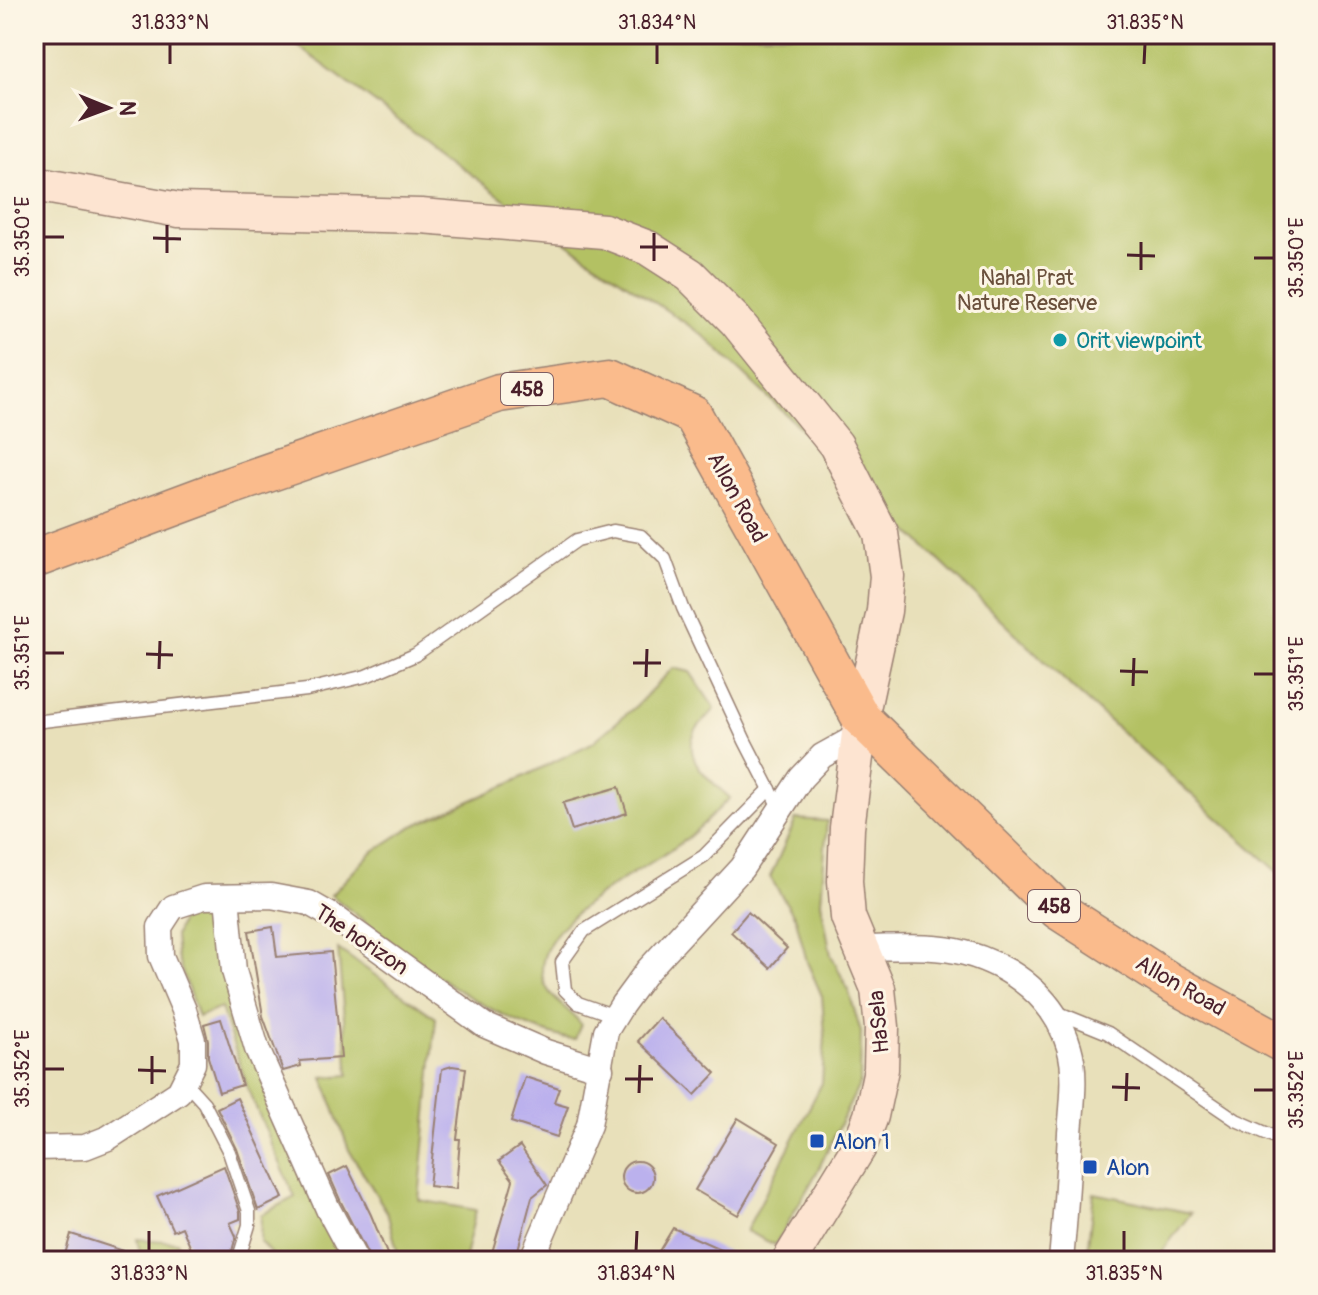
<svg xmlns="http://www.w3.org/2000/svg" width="1318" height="1295" font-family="Pangolin,sans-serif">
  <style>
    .green { fill: #b3c163; stroke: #7e7047; stroke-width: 2 }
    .building { fill: #bbb1ed }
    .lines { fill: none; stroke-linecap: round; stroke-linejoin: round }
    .lane-casing { stroke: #998072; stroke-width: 15 }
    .street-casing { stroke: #998072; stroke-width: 27 }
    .secondary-casing { stroke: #998072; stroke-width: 37 }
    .primary-casing { stroke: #998072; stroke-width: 41 }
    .lane { stroke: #fff; stroke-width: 12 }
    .street { stroke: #fff; stroke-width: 24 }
    .secondary { stroke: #fde4d1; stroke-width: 34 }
    .primary { stroke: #fabb8c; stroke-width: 38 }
    .ticks { fill: none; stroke: #4a1f2b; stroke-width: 3 }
    .culture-dot { fill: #0f9aa8; stroke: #fcf5e5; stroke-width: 3 }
    .transit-dot { fill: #1a4fb4; stroke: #fcf5e5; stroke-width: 3 }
    .labels { text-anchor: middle; stroke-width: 6; stroke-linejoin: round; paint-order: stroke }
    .shield { fill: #fcf5e5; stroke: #7f5f63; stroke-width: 2 }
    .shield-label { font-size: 20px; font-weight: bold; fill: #4a1f2b }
    .park-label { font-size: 22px; fill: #6a503c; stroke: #fcf5e5 }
    .culture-label { font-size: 22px; fill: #0d838f; stroke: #fcf5e5; text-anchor: start }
    .street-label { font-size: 22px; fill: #4a1f2b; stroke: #fcf5e5 }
    .transit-label { font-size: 22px; fill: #164399; stroke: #fcf5e5; text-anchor: start }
    .neatline { fill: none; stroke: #4a1f2b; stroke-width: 3 }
    .ticks-label { font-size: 20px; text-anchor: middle; fill: #4a1f2b }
  </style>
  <rect width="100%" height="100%" fill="#fcf5e5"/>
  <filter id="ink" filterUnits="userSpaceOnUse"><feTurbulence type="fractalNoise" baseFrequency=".0125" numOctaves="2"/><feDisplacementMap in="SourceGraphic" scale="16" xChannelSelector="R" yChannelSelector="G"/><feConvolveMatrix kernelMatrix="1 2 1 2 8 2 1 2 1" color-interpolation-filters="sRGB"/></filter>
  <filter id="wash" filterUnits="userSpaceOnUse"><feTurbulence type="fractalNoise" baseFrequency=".006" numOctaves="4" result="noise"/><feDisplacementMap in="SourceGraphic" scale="32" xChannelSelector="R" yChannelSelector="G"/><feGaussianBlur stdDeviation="1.8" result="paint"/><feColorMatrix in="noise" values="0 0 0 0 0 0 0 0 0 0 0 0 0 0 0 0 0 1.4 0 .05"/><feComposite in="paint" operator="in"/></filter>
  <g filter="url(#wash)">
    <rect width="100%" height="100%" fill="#e8e0ba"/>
    <!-- green -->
    <g class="green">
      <path d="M282,34H1284V877L1079,694L703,335L530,218Z"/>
      <path d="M673,668L690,672L715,709C709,716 697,725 694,734C683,762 713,782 730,798C714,813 698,831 681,843C642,872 540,916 542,972C543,996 568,1007 581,1024L575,1039C563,1039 551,1034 539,1030C462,1003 395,945 331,895L371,853L411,827L509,784L592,743L637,705Z"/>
      <path d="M796,819L827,821L821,902L831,955L848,989L861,1032L860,1083L816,1174L775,1245L746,1231L822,1083L825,1036L822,996L807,962L796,919L770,877Z"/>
      <path d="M195,911L214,918L234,1004L346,1261H277L260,1242L261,1215L295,1197L249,1092L221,1008L198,1017L177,957L175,936L182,917Z"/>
      <path d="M338,949L436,1018L419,1200L476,1210L465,1257L480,1261H400L387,1212L349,1150L323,1077L349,1075Z"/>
      <path d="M1094,1193L1191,1213L1155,1261H1086Z"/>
      <path d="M137,1239L177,1242L186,1261H142Z"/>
    </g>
    <g id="blocks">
      <!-- building -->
      <g class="building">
        <path d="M619,787L627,813L572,830L563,803Z"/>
        <path d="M748,912L787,948L770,968L731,932Z"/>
        <path d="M273,927L277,957L331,952L341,1058L300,1061L301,1066L283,1071L263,1016L249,931Z"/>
        <path d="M659,1018L716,1073L695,1095L638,1041Z"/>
        <path d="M221,1019L242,1085L219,1092L208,1057V1040L204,1024Z"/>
        <path d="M452,1066L466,1068L457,1139H460L456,1189L429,1186L442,1069Z"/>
        <path d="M525,1077L559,1088L554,1102L568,1106L557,1137L511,1122Z"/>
        <path d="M237,1098L283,1198L258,1210L237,1149L217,1108Z"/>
        <path d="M738,1118L779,1143L738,1215L695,1190Z"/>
        <path d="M520,1146L547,1185L532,1197L515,1261H510L491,1256L513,1180L499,1161Z"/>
        <circle cx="637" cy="1177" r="16"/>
        <path d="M224,1166L240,1212V1219L230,1223L236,1236L232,1251L208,1261H196L182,1227L173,1231L157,1196Z"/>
        <path d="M347,1166L371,1215L390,1261H371L341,1202L329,1175Z"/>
        <path d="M673,1228L747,1261H653Z"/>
        <path d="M71,1234L139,1256L138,1261H63Z"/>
      </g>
    </g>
  </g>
  <g filter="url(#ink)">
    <use href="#blocks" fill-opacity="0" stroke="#998072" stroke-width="2"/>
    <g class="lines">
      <!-- lane casing -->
      <g class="lane-casing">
        <g id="lane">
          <path d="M34,722L307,690L366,676L415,655L577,540L613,531L641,536L665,559L683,608L745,741L781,811"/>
          <path d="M1054,1011L1108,1033L1236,1120L1284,1141"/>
          <path d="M615,1016L578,1003L565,990L562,962L584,931L704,856L770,789"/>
          <path d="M184,1081L204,1103L229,1152L249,1211V1225L238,1261"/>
        </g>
      </g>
      <!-- street casing -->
      <g class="street-casing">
        <g id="street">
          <path d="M227,897L234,971L257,1049L328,1209L356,1261"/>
          <path d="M861,948C894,948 933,944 965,953C1012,966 1055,998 1069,1047C1077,1073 1072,1106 1070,1133C1068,1176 1065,1218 1061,1261"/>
          <path d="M34,1148L85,1147L108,1138L179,1092L193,1064V1040L184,1010L161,956L160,927L173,907L204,897L271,896L309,903L337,919L484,1025L546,1052L601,1069"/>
          <path d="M531,1261L589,1125L606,1031L622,1005L647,971L742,868L801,778L822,756L858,736"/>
        </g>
      </g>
      <!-- secondary casing -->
      <g class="secondary-casing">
        <path id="secondary" d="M34,184L179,210L421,216L604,231L648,248L690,275L736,321L836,445L881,533L887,576L884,611L861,718L847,828L845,881L848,917L878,989L882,1027L881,1069L871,1116L859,1147L789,1261"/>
      </g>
      <!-- primary casing -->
      <g class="primary-casing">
        <path id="primary" d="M34,559L230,486L499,393L610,377L693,415L861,718L1058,910L1170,982L1284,1044"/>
      </g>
      <!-- lane -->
      <use href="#lane" class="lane"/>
      <!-- street -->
      <use href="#street" class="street"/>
      <!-- secondary -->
      <use href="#secondary" class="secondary"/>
      <!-- primary -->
      <use href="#primary" class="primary"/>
    </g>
  </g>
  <!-- ticks -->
  <path class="ticks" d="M170,64V44M657,64V44M1144,64L1145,44M44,237H64M153,238L181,239M640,247H668M167,253V225M1127,255L1155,256M1254,258H1274M654,261V233M1141,270V242M44,653H64M146,654L173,655M633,663H661M159,669L160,641M1120,671L1148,672M1254,674H1274M646,677L647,649M1133,686L1134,658M44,1069H64M138,1070L166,1071M625,1079H653M152,1084V1056M1112,1087L1140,1088M1254,1090H1274M639,1093L640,1065M1126,1101L1127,1073M149,1251V1231M636,1251L637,1231M1124,1251V1231"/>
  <!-- markers -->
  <circle class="culture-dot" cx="1060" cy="340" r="8"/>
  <g class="transit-dot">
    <rect x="809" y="1133" width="16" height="16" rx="4"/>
    <rect x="1082" y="1159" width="16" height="16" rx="4"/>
  </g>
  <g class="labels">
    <!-- shield labels -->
    <g class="shield">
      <rect x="501" y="373" width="52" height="32" rx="6"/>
      <rect x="1028" y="890" width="52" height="32" rx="6"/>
    </g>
    <g class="shield-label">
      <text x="527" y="396">458</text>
      <text x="1054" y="913">458</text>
    </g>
    <!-- park labels -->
    <g class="park-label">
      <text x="1027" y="285">Nahal Prat<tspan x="1027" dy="25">Nature Reserve</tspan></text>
    </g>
    <!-- culture labels -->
    <g class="culture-label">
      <text x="1076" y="348">Orit viewpoint</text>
    </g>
    <!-- street labels -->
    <g class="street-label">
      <text transform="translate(738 497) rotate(61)" y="8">Allon Road</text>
      <text transform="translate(362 939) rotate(34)" y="8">The horizon</text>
      <text transform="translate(1181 985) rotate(30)" y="8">Allon Road</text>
      <text transform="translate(878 1022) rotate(-95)" y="8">HaSela</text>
    </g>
    <!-- transit labels -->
    <g class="transit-label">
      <text x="833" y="1149">Alon 1</text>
      <text x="1106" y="1175">Alon</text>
    </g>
  </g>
  <!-- margin -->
  <rect width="1318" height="1295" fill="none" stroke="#fcf5e5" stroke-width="88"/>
  <!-- north arrow -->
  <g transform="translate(108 108) rotate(91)" stroke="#fcf5e5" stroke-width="6" paint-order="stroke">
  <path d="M0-6L14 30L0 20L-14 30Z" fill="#4a1f2b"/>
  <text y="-12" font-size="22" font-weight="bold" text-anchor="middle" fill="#4a1f2b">N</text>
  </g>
  <rect x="44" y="44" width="1230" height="1207" class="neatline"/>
  <g class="ticks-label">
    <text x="170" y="29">31.833°N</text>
    <text x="657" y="29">31.834°N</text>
    <text x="1145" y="29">31.835°N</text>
    <text transform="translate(22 237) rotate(-90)" y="7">35.350°E</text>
    <text transform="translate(1296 258) rotate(-90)" y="7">35.350°E</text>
    <text transform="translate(22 653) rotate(-90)" y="7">35.351°E</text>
    <text transform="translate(1296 674) rotate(-90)" y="7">35.351°E</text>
    <text transform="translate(22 1069) rotate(-90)" y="7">35.352°E</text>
    <text transform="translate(1296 1090) rotate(-90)" y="7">35.352°E</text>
    <text x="149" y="1280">31.833°N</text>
    <text x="636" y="1280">31.834°N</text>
    <text x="1124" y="1280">31.835°N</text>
  </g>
</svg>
